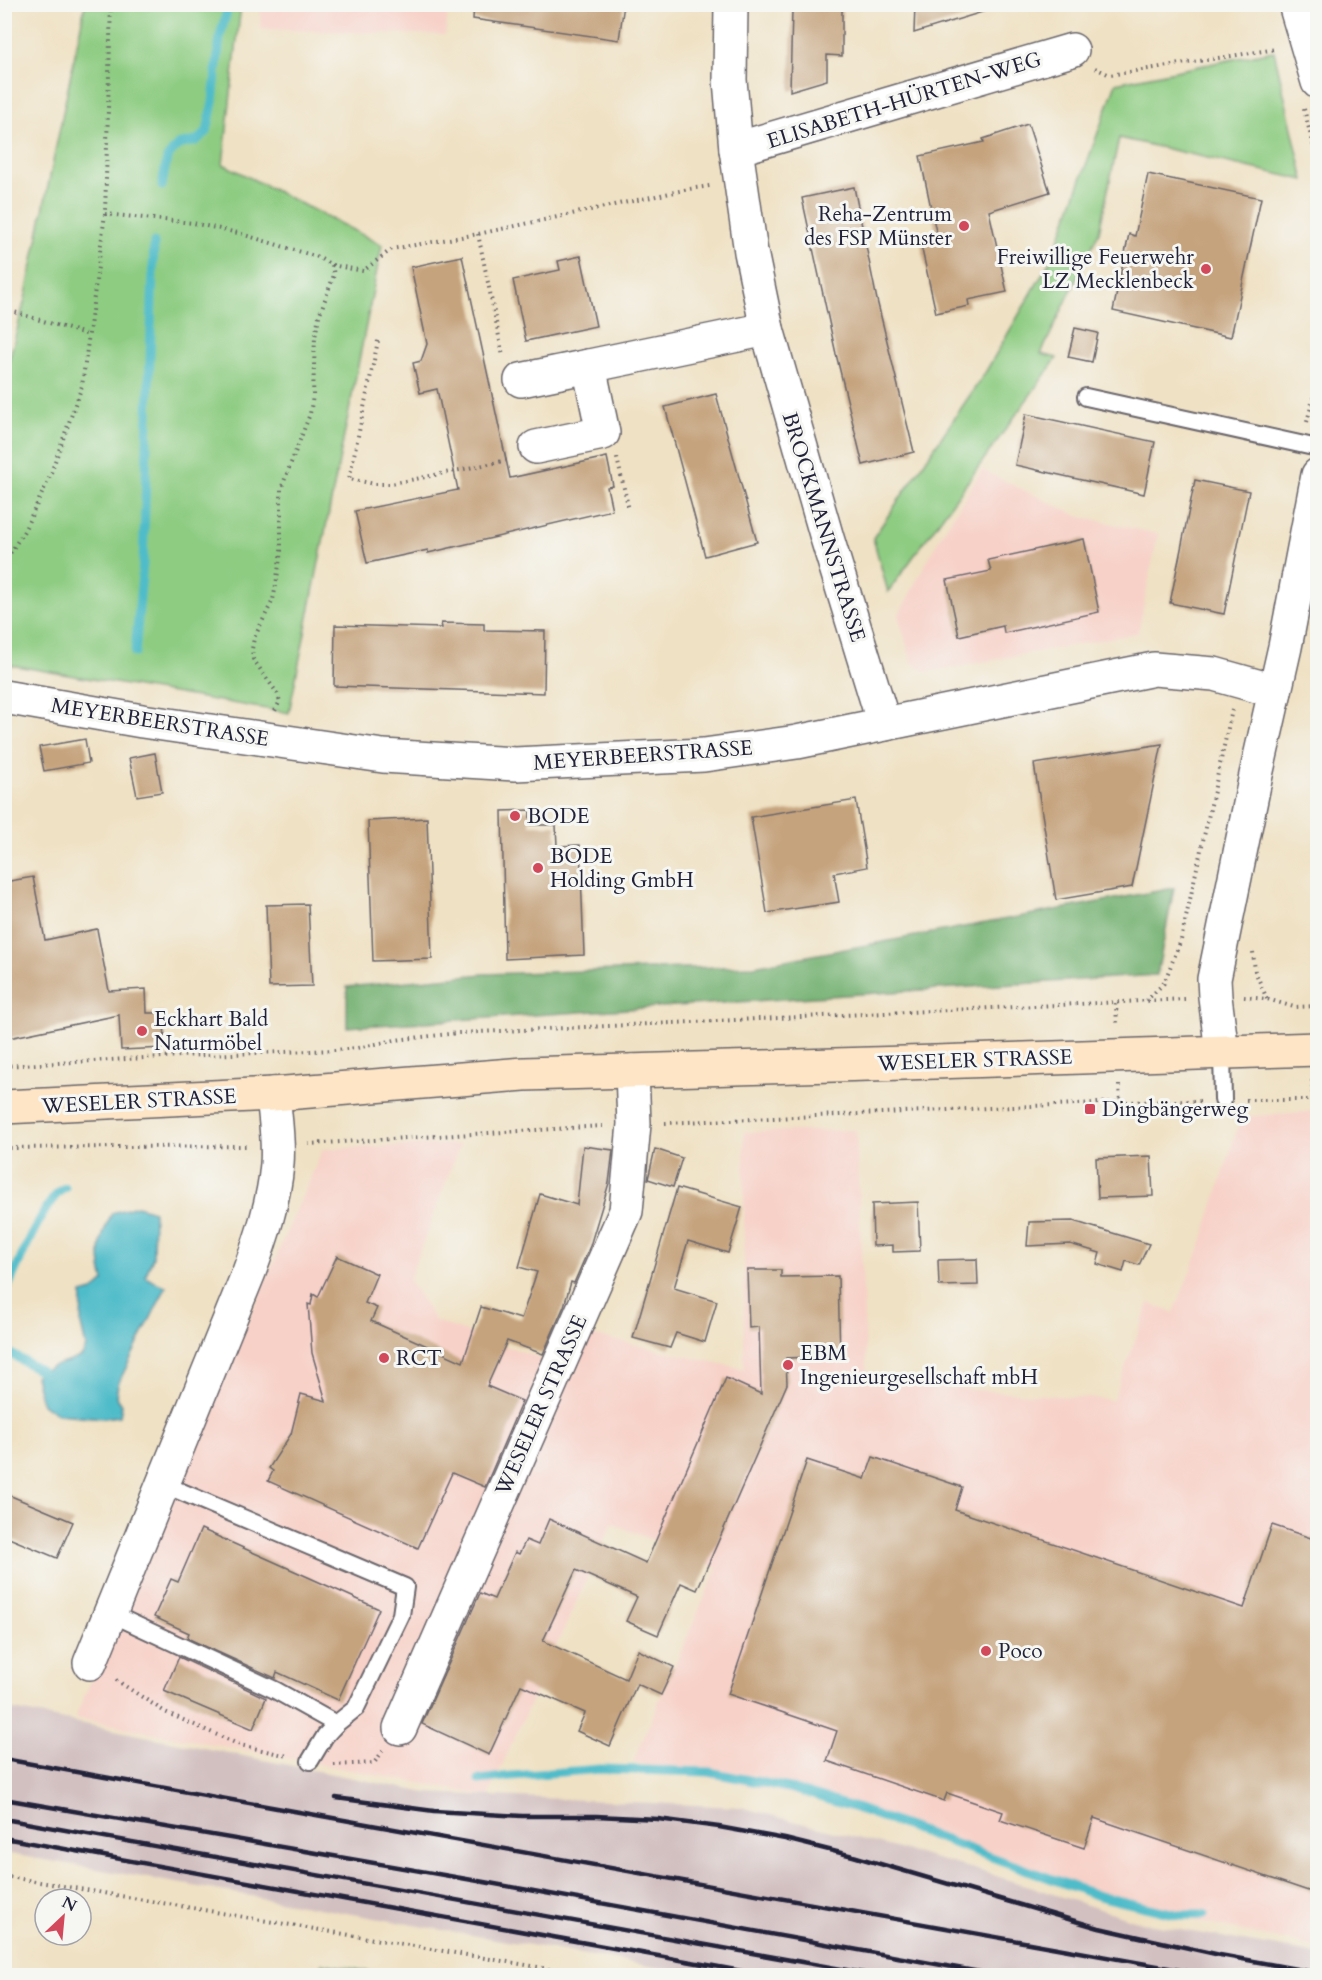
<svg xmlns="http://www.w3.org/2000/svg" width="1322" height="1980" font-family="Cardo,serif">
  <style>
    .built { fill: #f7d1c8 }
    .industrial { fill: #d2bfc0 }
    .green { fill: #8ecc82; stroke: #58775e; stroke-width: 1.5 }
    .forest { fill: #72b070; stroke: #4a6956; stroke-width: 1.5 }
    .water { fill: #4fbcc9; stroke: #386f82; stroke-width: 1.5 }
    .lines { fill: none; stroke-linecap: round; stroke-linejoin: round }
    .stream { stroke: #4fbcc9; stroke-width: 9 }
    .building { fill: #c5a37d }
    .service-casing { stroke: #6a656b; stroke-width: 20 }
    .minor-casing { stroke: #6a656b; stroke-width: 36 }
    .tertiary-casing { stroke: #6a656b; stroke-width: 36 }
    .secondary-casing { stroke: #6a656b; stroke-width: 36 }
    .path { stroke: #6a656b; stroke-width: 4; stroke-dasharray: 1.5 4.5; stroke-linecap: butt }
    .service { stroke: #fff; stroke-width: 16 }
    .minor { stroke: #fff; stroke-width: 33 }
    .tertiary { stroke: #fff; stroke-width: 33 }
    .secondary { stroke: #fde5c5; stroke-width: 33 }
    .rail { stroke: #22223b; stroke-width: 4.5 }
    .poi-dot { fill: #d1495b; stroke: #f6f6f2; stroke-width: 2 }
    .labels { text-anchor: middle; stroke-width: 6; stroke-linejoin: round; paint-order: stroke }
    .street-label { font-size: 21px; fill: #22223b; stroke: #f6f6f2 }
    .poi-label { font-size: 21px; fill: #22223b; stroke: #f6f6f2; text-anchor: start }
  </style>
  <rect width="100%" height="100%" fill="#f6f6f2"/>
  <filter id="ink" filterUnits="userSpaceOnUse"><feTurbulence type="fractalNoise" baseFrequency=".0167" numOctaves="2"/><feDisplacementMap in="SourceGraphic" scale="12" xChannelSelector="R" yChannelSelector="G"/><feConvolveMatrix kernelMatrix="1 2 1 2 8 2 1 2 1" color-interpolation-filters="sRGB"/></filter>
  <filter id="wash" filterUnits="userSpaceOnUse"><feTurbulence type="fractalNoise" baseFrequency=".008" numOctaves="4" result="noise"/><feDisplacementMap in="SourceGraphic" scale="24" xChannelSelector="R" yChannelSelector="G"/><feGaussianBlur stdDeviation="1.35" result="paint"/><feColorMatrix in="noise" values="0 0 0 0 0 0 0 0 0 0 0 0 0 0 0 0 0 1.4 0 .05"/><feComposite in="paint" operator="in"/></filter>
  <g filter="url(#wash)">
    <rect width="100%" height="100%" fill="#efe1c3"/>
    <!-- built -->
    <g class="built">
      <path d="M261,5V4L449,5L445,35L260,29Z"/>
      <path d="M982,470L1078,516L1158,534L1138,633L928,672L917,667L912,662L898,616L939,539Z"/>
      <path d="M1317,1111V1947L1149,1911L810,1798L633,1762L717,1568L612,1523L488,1796L75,1718L323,1149L460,1144L409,1280L435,1321L554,1363L569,1330L744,1369V1132L856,1130L867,1382L1113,1400L1149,1303L1174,1313L1202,1242L1241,1117Z"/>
    </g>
    <!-- industrial -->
    <path class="industrial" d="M5,1708L427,1793L740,1807L974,1869L1147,1924L1317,1954V1975H700L5,1853Z"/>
    <!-- green -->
    <g class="green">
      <path d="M85,5H241L223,164L382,245L289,713L5,664V376L25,299Z"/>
      <path d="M1274,51L1304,180L1119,138L1099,232L1041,354L1057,358L888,592L873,538L985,373L1053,256L1116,83Z"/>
      <path d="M322,1963L388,1975H315Z"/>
    </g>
    <!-- forest -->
    <path class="forest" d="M1174,888L1157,975L347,1027V987L483,974L754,966Z"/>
    <!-- water -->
    <path class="water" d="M137,1206L154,1211L153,1257L145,1277L166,1287L118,1384L116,1396L122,1405L120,1416L103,1418L58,1414L42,1404L35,1376C51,1364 64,1365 82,1356L86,1347L81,1325L82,1294L93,1291L104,1281C97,1254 99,1238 112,1213Z"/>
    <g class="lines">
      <!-- stream -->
      <g class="stream">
        <path d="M162,186L167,158L178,145L196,141L207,132L213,102L220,36L229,4"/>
        <path d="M135,653L143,563L154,242"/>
        <path d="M4,1295C15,1273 45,1196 65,1188"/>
        <path d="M4,1350L41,1371"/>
        <path d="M479,1780L512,1776L601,1769L709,1772L789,1788L856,1808L1099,1896L1179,1915H1204"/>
      </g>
    </g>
    <g id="blocks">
      <!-- building -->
      <g class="building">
        <path d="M474,4H624L619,40L473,19Z"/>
        <path d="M795,4H842V56L827,55V80L790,91L792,10H795Z"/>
        <path d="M915,4H988L989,10L914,33Z"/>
        <path d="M1028,124L1050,192L989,211L1007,292L968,300L969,306L936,313L921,245L938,241L920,156L984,142L983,139Z"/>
        <path d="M1148,174L1261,198L1231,337L1113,311L1129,234L1135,236Z"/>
        <path d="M854,187L877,300L914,452L863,465L836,354L802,198Z"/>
        <path d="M462,256L510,478L607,457L613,486L607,487L612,510L428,553V550L367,563L355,511L458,490L437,389L420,393L413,363L421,361L427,344L411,267Z"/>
        <path d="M581,256L596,326L526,341L513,280L560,270L558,261Z"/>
        <path d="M1075,328L1098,333L1092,362L1068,357Z"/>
        <path d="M716,394L757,542L705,556L665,407Z"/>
        <path d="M1026,414L1155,442L1144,494L1015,465Z"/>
        <path d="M1195,480L1249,491L1224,614L1170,603Z"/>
        <path d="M1084,539L1099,612L1004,633L1003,626L959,636L947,580L991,571L988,560Z"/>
        <path d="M441,623L484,624V630L545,631L544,693L334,686L335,625L442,628Z"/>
        <path d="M85,739L89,763L44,771L39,747Z"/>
        <path d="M1162,744L1132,887L1056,900L1034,764Z"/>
        <path d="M155,753L162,792L137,796L129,758Z"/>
        <path d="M856,800L867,867L834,873L839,902L767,913L751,817Z"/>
        <path d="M530,810V825H556L557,846L580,845L584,955L505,959L502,811Z"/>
        <path d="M427,818L432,959L373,961L368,821Z"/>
        <path d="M33,877L45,940L97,929L109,991L146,989L147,1013H164L165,1048L121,1050L119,1015L4,1039V882Z"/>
        <path d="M308,904L312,986L269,987L266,905Z"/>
        <path d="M583,1146L613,1150L609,1183L590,1246L574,1283L571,1282L564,1306L543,1354L507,1341L487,1386L522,1401L485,1487L452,1473L418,1548L268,1481L273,1471L269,1468L291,1434L301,1394L326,1401L312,1353L308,1304L311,1305L313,1294L318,1297L337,1256L377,1274L365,1303L377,1308L371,1321L463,1362L481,1307L521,1319L537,1272L519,1267L540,1194L577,1205Z"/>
        <path d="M655,1149L682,1158L673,1187L648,1179Z"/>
        <path d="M1151,1156L1153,1196L1098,1198L1096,1158Z"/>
        <path d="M677,1188L742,1207L728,1253L688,1241L674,1288L717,1301L705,1342L676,1333L670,1348L633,1338Z"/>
        <path d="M918,1202L920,1251L893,1252V1245L873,1246L872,1204Z"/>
        <path d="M1073,1221L1149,1244L1139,1265L1126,1261L1123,1272L1097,1264L1100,1253L1070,1244L1027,1246L1029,1222Z"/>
        <path d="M977,1259L978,1285L939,1286L938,1260Z"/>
        <path d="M747,1270H781V1277L838,1276L840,1356L786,1358L787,1384L697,1590L681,1583L658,1635L626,1621L637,1597L576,1570L543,1641L626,1679L638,1650L674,1667L661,1695L637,1684L610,1746L577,1731L585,1713L521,1685L489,1755L422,1724L480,1593L494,1599L515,1552L519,1554L526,1540L538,1545L549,1519L646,1563L726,1378L761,1394L759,1327L749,1328Z"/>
        <path d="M873,1457L962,1487L955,1510L1244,1608L1272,1525L1317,1540V1894L1094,1818L1084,1848L1000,1820L1003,1812L947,1793L944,1801L827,1761L837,1731L728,1694L807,1460L865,1479Z"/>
        <path d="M4,1493L73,1522L57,1558L4,1536Z"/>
        <path d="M201,1529L379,1609L338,1700L277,1672L275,1678L187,1638L189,1633L154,1617L171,1579L178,1582Z"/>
        <path d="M179,1657L266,1698L253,1729L164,1691Z"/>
      </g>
    </g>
  </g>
  <g filter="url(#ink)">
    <use href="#blocks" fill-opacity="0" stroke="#6a656b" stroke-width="1.5"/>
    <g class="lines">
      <!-- service casing -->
      <g class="service-casing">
        <g id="service">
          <path d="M1086,397L1318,448"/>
          <path d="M1222,1052L1223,1100"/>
          <path d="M163,1484L405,1587L401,1615L356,1708L336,1724L325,1736L310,1761"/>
          <path d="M110,1613L275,1690L336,1724"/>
        </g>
      </g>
      <!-- minor casing -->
      <g class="minor-casing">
        <g id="minor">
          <path d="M731,4L730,80L736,149L751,252L767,329L827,538L884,724"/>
          <path d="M736,149L1072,50"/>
          <path d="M521,380L589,366"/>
          <path d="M536,447L603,433L589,366L767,329"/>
          <path d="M4,697L142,721L383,756L515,764L704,755L797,742L1154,669L1214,674L1275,691"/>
          <path d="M90,1663L249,1272C262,1237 274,1201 277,1164C279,1141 275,1117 273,1094"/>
          <path d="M400,1728L626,1211L634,1124L632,1071"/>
        </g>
      </g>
      <!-- tertiary casing -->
      <g class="tertiary-casing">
        <g id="tertiary">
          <path d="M1295,4L1318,82"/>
          <path d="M1222,1052L1215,997L1214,979L1256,775L1285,647L1318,475"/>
        </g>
      </g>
      <!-- secondary casing -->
      <g class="secondary-casing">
        <path id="secondary" d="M4,1107L273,1094L524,1074L905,1063L1318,1049"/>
      </g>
      <!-- path -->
      <g class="path">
        <path d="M1095,68L1110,75L1276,49"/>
        <path d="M1304,109L1318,164"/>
        <path d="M105,214L193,223L238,233L318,257L332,265L334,275L319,316L315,337L313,396L310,414L281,489V551L276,585L273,600L254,638L252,649L253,659L277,693L280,701L275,711"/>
        <path d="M478,234L503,356"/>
        <path d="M332,265L363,271L392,249L478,234L689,189L710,186"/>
        <path d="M4,309L89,335"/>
        <path d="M378,341L349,479L375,484H391L508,460"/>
        <path d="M1307,422L1318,380"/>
        <path d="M617,458L629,510"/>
        <path d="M4,563L24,531L48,481L82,386L105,214L111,4"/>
        <path d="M1253,952L1255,971L1267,999"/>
        <path d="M1244,997L1267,999L1294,1007L1318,1006"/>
        <path d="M1146,1001L1164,983L1181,940L1232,710"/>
        <path d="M1116,1003L1117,1027"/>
        <path d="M4,1066L180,1056L335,1050L357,1048L395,1040L458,1033L1186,999"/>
        <path d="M1312,1080L1313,1101"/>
        <path d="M1119,1085L1120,1102"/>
        <path d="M1246,1100H1318"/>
        <path d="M665,1123L1120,1102L1200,1101"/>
        <path d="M308,1144L603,1126"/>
        <path d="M4,1148L247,1146"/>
        <path d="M116,1680L165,1712L240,1745L288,1756"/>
        <path d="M334,1765L374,1763L383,1751"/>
        <path d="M4,1876L590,1976"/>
      </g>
      <!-- service -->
      <use href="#service" class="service"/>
      <!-- minor -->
      <use href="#minor" class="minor"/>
      <!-- tertiary -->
      <use href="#tertiary" class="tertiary"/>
      <!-- secondary -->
      <use href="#secondary" class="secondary"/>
      <!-- rail -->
      <g class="rail">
        <path d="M4,1759L1213,1976"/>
        <path d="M336,1798L434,1811L522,1816H596L658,1819L719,1827L785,1839L853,1856L1099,1928L1220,1955L1318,1973"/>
        <path d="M4,1799L484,1882L1002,1976"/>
        <path d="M4,1819L880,1976"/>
        <path d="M4,1838L769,1976"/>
      </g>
    </g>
  </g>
  <!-- markers -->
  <g class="poi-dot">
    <circle cx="964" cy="226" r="6"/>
    <circle cx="1206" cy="269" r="6"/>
    <circle cx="515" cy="816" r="6"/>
    <circle cx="538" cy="868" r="6"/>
    <circle cx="142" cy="1031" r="6"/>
    <rect x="1084" y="1103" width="12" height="12" rx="3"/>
    <circle cx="384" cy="1358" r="6"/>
    <circle cx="788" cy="1365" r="6"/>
    <circle cx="986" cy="1651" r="6"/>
  </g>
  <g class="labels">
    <!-- street labels -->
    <g class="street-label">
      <text transform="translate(904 100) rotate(-17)" y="7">ELISABETH-HÜRTEN-WEG</text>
      <text transform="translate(824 527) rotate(73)" y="7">BROCKMANNSTRASSE</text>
      <text transform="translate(160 722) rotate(9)" y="7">MEYERBEERSTRASSE</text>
      <text transform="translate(643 755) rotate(-4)" y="7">MEYERBEERSTRASSE</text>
      <text transform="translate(975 1060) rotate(-2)" y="7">WESELER STRASSE</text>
      <text transform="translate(139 1101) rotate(-3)" y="7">WESELER STRASSE</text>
      <text transform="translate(541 1405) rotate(-66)" y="7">WESELER STRASSE</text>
    </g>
    <!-- poi labels -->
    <g class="poi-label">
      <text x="952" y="221" text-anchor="end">Reha-Zentrum<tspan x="952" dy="24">des FSP Münster</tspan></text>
      <text x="1194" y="264" text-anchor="end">Freiwillige Feuerwehr<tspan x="1194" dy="24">LZ Mecklenbeck</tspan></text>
      <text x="527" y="823">BODE</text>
      <text x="550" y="863">BODE<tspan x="550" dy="24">Holding GmbH</tspan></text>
      <text x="154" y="1026">Eckhart Bald<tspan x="154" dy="24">Naturmöbel</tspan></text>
      <text x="1102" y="1116">Dingbängerweg</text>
      <text x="800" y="1360">EBM<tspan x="800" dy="24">Ingenieurgesellschaft mbH</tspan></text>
      <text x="396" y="1365">RCT</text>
      <text x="998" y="1658">Poco</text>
    </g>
  </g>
  <!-- margin -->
  <rect width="1322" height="1980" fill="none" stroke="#f6f6f2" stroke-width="24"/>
  <!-- north arrow -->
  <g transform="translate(63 1917) rotate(26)"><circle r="28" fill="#f6f6f2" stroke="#a1a1a9" stroke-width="1.5"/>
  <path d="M0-4.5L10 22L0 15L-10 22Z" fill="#d1495b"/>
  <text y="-9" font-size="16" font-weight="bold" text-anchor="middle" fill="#22223b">N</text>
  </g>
</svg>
